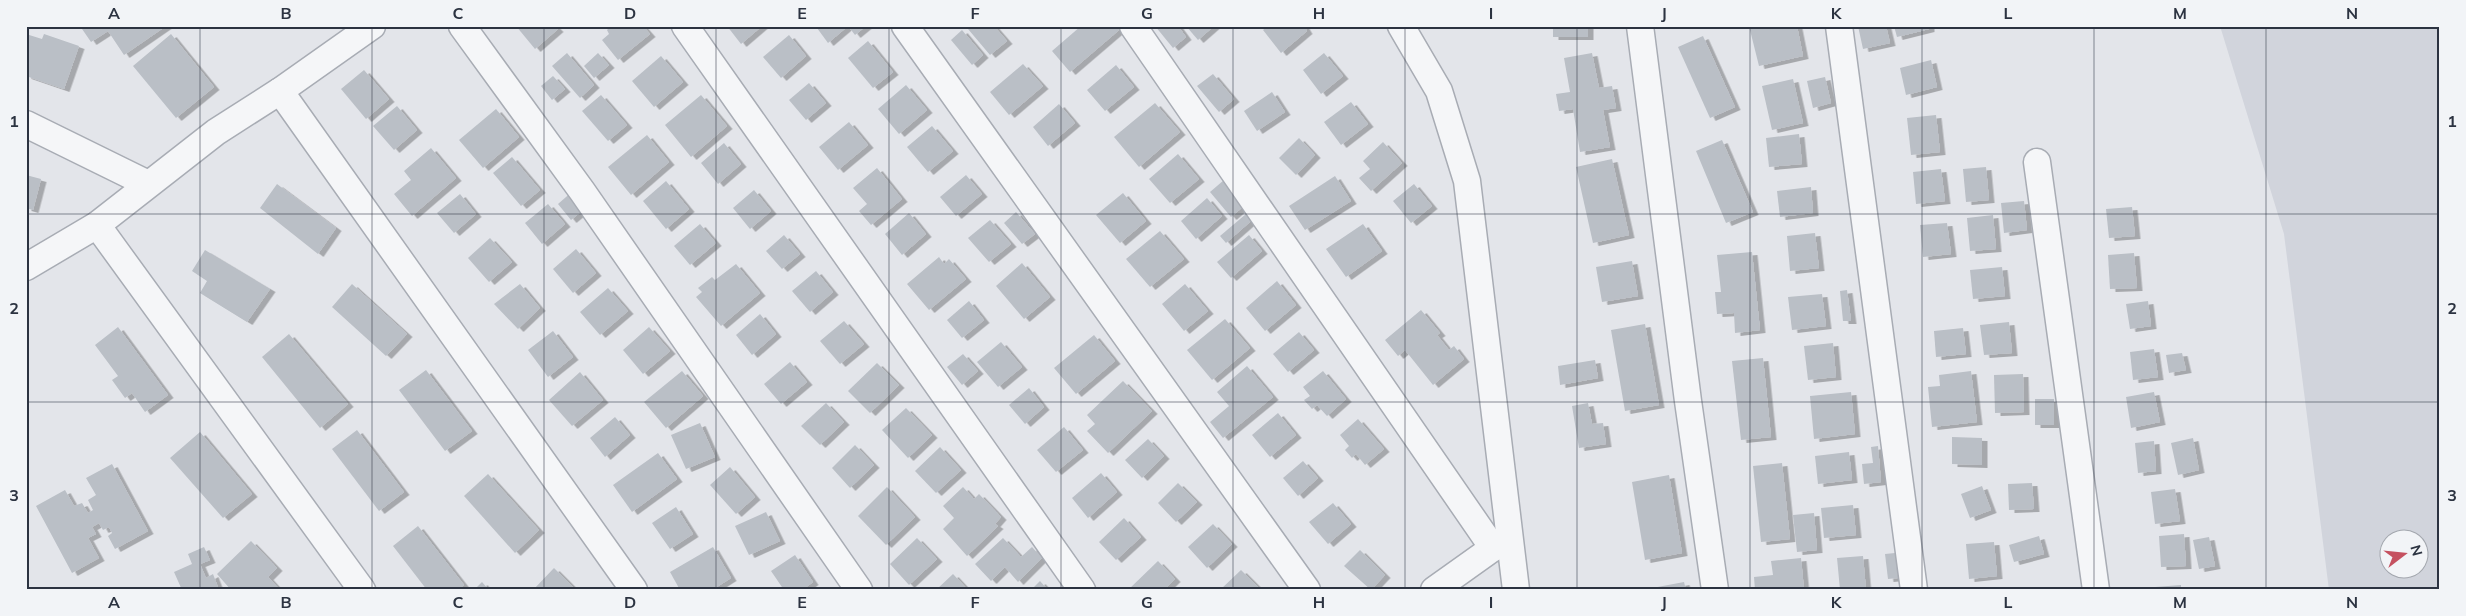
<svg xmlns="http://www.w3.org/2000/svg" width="2466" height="616" font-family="Mulish,sans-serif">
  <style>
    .built { fill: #d1d4dc; fill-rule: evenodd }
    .building { fill: #babfc6; filter: url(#shadow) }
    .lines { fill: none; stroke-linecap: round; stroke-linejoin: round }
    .street-casing { stroke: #a8acb4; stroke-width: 29 }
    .street { stroke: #f5f6f8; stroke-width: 26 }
    .grid { fill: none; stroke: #2c3341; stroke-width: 1; stroke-opacity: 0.55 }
    .neatline { fill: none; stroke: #2c3341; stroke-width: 2 }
    .grid-label { font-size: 16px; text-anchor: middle; font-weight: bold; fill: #2c3341 }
  </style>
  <defs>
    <filter id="shadow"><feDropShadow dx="5.5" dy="3" stdDeviation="0" flood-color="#0004"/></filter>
  </defs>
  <rect width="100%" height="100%" fill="#e3e5ea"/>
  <!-- built -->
  <path class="built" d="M2220,26H2440V590H2329L2284,234ZM2388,538H2418V568H2388Z"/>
  <!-- building -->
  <g class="building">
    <path d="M80,26H166L124,55L108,31L91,42Z"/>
    <path d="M516,26H555L558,29L535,49Z"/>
    <path d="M611,26H643L650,34L618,60L602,40L609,34L607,30Z"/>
    <path d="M727,26H762L741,44Z"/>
    <path d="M819,26H848L828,43L817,28Z"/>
    <path d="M848,26H866L855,35Z"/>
    <path d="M971,26H994L1007,41L990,55L968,29Z"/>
    <path d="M1081,26H1116L1119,30L1070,72L1052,51Z"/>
    <path d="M1155,26H1178L1186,37L1173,48Z"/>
    <path d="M1186,26H1214L1198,40Z"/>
    <path d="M1268,26H1304L1307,31L1281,53L1263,30Z"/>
    <rect x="1553" y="26" width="35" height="11"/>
    <path d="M1749,26H1797L1803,56L1759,66Z"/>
    <path d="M1858,26H1886L1890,43L1863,49Z"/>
    <path d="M1894,26H1929V29L1897,37Z"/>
    <path d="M962,30L983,55L972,65L951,40Z"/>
    <path d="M26,34L42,39L44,34L79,46L64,89L26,76Z"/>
    <path d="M171,34L214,87L176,118L133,66Z"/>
    <path d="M789,35L806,56L781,78L763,57Z"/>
    <path d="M1703,36L1735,107L1710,118L1678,47Z"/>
    <path d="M868,41L893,72L873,88L848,58Z"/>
    <path d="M567,53L594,85L580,98L552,66Z"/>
    <path d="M598,53L609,65L594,78L584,66Z"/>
    <path d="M1324,53L1343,76L1321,94L1303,70Z"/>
    <path d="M1592,53L1599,88L1612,86L1616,108L1603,110L1610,147L1580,152L1573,109L1559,111L1556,94L1570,92L1564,58Z"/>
    <path d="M661,56L683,82L654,107L632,81Z"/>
    <path d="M1931,60L1937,87L1906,95L1900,68Z"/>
    <path d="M1023,64L1043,86L1009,115L990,92Z"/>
    <path d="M1116,65L1134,87L1105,111L1087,90Z"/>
    <path d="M364,70L389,99L366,119L341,89Z"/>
    <path d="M1213,74L1234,99L1219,112L1197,86Z"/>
    <path d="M553,76L565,89L552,100L541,86Z"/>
    <path d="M1825,77L1831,103L1813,108L1807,81Z"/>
    <path d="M1793,79L1803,123L1772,130L1762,86Z"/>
    <path d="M809,83L826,103L806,120L789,100Z"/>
    <path d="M906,85L927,110L899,134L878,109Z"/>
    <path d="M1272,92L1285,112L1257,131L1244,111Z"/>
    <path d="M601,95L627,125L608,141L582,111Z"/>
    <path d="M701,95L727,126L691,157L665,125Z"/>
    <path d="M1351,102L1368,124L1341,145L1324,122Z"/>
    <path d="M1155,103L1180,132L1139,167L1114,137Z"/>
    <path d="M1059,104L1075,123L1048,146L1033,127Z"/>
    <path d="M397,106L417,130L394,150L373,126Z"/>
    <path d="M496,109L519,137L483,168L459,140Z"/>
    <path d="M1936,115L1940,152L1911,155L1907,118Z"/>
    <path d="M849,122L868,145L838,170L819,147Z"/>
    <path d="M932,126L953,151L928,172L907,147Z"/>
    <path d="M1799,134L1802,164L1769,167L1766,138Z"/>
    <path d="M647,135L669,162L631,195L608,167Z"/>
    <path d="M1299,138L1315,155L1296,175L1279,158Z"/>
    <path d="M1722,140L1753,212L1726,223L1696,151Z"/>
    <path d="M1383,142L1402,163L1371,191L1359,178L1370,169L1363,161Z"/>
    <path d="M724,143L741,164L718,184L701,163Z"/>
    <path d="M431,148L456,178L412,216L394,194L411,180L404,171Z"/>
    <path d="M1178,154L1199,179L1170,203L1149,179Z"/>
    <path d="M512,157L540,190L521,206L493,173Z"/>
    <path d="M1612,159L1629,235L1593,243L1576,167Z"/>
    <path d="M1986,167L1989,200L1966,202L1963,169Z"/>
    <path d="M877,168L902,199L871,225L859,211L867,204L853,188Z"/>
    <path d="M1941,169L1945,201L1916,204L1913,172Z"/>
    <path d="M26,175L41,179L33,210L26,208Z"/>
    <path d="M966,175L982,194L956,216L940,197Z"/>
    <path d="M1335,176L1351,201L1305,230L1289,206Z"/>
    <path d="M1224,180L1245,205L1231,217L1210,192Z"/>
    <path d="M666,181L689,209L666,229L643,201Z"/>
    <path d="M277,184L336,228L318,254L260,208Z"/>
    <path d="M1414,184L1432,206L1411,223L1393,201Z"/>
    <path d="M1811,187L1813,213L1780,217L1777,191Z"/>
    <path d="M574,190L588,206L571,220L558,204Z"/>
    <path d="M754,190L771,211L750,229L733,208Z"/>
    <path d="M1123,193L1146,221L1120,243L1096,215Z"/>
    <path d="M460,194L476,214L454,233L437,213Z"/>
    <path d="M1207,198L1222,216L1196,239L1181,221Z"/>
    <path d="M2024,201L2027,230L2004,233L2001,203Z"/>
    <path d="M548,204L565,224L542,244L525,223Z"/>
    <path d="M2132,207L2135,236L2109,238L2106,209Z"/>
    <path d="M1016,212L1035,234L1022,244L1004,223Z"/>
    <path d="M909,213L926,234L902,255L885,234Z"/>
    <path d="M1246,214L1251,221L1226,243L1220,236Z"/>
    <path d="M1993,215L1996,249L1970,251L1967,218Z"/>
    <path d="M990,220L1011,244L989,262L968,238Z"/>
    <path d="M1947,223L1951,254L1923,257L1920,225Z"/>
    <path d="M700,224L716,243L690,265L674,246Z"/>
    <path d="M1363,224L1382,251L1346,277L1326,249Z"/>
    <path d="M1160,231L1184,259L1150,287L1126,259Z"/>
    <path d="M1815,233L1819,268L1790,271L1787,236Z"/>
    <path d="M784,235L800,254L782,269L766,251Z"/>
    <path d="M1249,235L1262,251L1231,278L1217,262Z"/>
    <path d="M490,238L512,262L489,282L468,258Z"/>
    <path d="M576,249L596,273L573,293L553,269Z"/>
    <path d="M205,250L270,289L247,322L200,293L207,281L192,271Z"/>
    <path d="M1752,252L1760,330L1735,333L1734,313L1717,314L1715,292H1721L1717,255Z"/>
    <path d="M2134,253L2137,288L2110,289L2108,255Z"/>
    <path d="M939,257L944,264L949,259L966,279L929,310L907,284Z"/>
    <path d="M1632,261L1638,296L1602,302L1596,267Z"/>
    <path d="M1022,263L1050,297L1024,319L996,286Z"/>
    <path d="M736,264L760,293L721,326L696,297L702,292L698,288L712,277L715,280Z"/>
    <path d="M2002,267L2005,296L1973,299L1970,270Z"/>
    <path d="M816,271L833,292L810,312L792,291Z"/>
    <path d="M1277,281L1296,305L1265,331L1246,308Z"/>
    <path d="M352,284L407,334L386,356L332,307Z"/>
    <path d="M520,284L540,308L518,329L494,304Z"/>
    <path d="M1185,284L1208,311L1184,331L1162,304Z"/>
    <path d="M608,288L628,311L600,335L580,312Z"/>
    <path d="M1847,290L1851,321H1843L1840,291Z"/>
    <path d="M1822,294L1826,326L1792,330L1788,297Z"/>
    <path d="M969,301L984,320L962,338L947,320Z"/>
    <path d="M2148,301L2151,326L2130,329L2126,304Z"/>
    <path d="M1421,310L1440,333L1437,335L1449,350L1454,346L1464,359L1433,385L1405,350L1398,356L1385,340Z"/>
    <path d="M760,314L776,334L752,355L736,335Z"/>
    <path d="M1225,319L1250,348L1212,380L1187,350Z"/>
    <path d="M844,321L864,344L840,364L820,341Z"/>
    <path d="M2009,322L2012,353L1984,355L1980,325Z"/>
    <path d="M1645,324L1659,405L1625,411L1611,330Z"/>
    <path d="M118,327L168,395L145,412L132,393L125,398L112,380L118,376L95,345Z"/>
    <path d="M649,327L670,351L643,374L623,350Z"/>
    <path d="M1963,328L1966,354L1936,357L1934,331Z"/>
    <path d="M553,331L573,357L548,377L528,350Z"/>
    <path d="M1299,332L1314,350L1288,372L1273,354Z"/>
    <path d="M289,334L348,404L320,428L262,357Z"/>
    <path d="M1094,335L1115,361L1076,394L1054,368Z"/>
    <path d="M1001,342L1022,367L998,387L977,362Z"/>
    <path d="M1833,343L1836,377L1808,380L1804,346Z"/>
    <path d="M2154,349L2158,377L2133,380L2130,352Z"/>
    <path d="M2182,353L2186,370L2169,373L2166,355Z"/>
    <path d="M963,354L978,371L962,385L947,367Z"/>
    <path d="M1763,358L1771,437L1741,440L1732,361Z"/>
    <path d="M1595,360L1598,378L1560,385L1558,366Z"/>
    <path d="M790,362L807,382L781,404L764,384Z"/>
    <path d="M877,363L899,385L870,413L848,391Z"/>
    <path d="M1247,366L1273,397L1223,438L1210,422L1229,406L1217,392Z"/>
    <path d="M426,370L472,431L445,451L399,390Z"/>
    <path d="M682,371L703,396L666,428L644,402Z"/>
    <path d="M1323,371L1346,399L1327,416L1317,405L1312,409L1304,400L1310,396L1303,387Z"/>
    <path d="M1971,371L1977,422L1932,427L1928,387L1940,386L1939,375Z"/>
    <path d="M580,372L603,400L572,426L549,400Z"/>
    <path d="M2023,374L2024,412L1995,413L1994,375Z"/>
    <path d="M1123,381L1152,411L1108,453L1087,431L1095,424L1087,415Z"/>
    <path d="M1029,388L1044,407L1025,424L1009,405Z"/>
    <path d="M1851,392L1855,434L1814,439L1810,396Z"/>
    <path d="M2154,392L2160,422L2131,428L2126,397Z"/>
    <rect x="2035" y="399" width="19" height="26"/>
    <path d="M826,403L844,422L820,445L801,426Z"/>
    <path d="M1588,403L1592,424L1603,423L1606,444L1579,448L1572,406Z"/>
    <path d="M906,408L932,435L908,458L882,430Z"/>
    <path d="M1278,413L1296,435L1270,457L1252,435Z"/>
    <path d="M615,417L630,435L605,457L590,438Z"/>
    <path d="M1358,419L1384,449L1365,465L1356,454L1352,458L1345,450L1349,446L1340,435Z"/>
    <path d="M700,423L715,457L686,469L671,435Z"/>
    <path d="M1064,427L1083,450L1056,472L1037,450Z"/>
    <path d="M357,430L404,492L379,511L332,449Z"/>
    <path d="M200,432L252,494L223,518L170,458Z"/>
    <path d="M1952,437L1982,438V465L1952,464Z"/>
    <path d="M2193,438L2199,470L2178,475L2171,443Z"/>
    <path d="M1148,439L1164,456L1142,478L1125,460Z"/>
    <path d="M2154,441L2156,471L2138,473L2135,443Z"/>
    <path d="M855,445L874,465L850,488L832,468Z"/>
    <path d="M1878,446L1881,482L1864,484L1862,464L1873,463L1871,447Z"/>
    <path d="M940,447L961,470L936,493L915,471Z"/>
    <path d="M1849,452L1852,480L1818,484L1815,456Z"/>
    <path d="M658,453L677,479L632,512L613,485Z"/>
    <path d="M1303,461L1318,478L1298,496L1283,478Z"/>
    <path d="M1782,463L1790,539L1761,542L1753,466Z"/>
    <path d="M112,464L148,531L115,549L108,536L112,533L109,527L103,530L99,523L92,527L96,534L88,538L99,558L72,573L36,506L65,490L74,506L82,503L88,513L93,510L88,500L96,495L86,478Z"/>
    <path d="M730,467L755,497L736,514L710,485Z"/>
    <path d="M1101,473L1117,492L1088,518L1072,498Z"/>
    <path d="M488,474L539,530L515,553L464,496Z"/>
    <path d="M1669,475L1682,553L1645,560L1632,482Z"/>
    <path d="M1178,483L1197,502L1176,522L1158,503Z"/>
    <path d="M2032,483L2034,509L2009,510L2008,484Z"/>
    <path d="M1982,486L1991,510L1970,518L1961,494Z"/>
    <path d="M887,487L915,517L886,545L858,516Z"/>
    <path d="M963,487L974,499L979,494L1001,517L995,524L998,526L967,556L943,529L954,518L943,506Z"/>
    <path d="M2175,489L2180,521L2155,524L2151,492Z"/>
    <path d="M1333,503L1351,524L1328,544L1309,522Z"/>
    <path d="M1853,505L1856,535L1824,538L1821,508Z"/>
    <path d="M676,507L693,534L670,549L652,523Z"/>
    <path d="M766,512L780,541L749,555L735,526Z"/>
    <path d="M1814,513L1817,550L1797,552L1793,515Z"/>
    <path d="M1124,518L1141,537L1116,560L1099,542Z"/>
    <path d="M1213,524L1232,544L1207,568L1188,547Z"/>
    <path d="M418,526L464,585L457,590H427L393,546Z"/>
    <path d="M2184,534L2186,566L2161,567L2159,536Z"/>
    <path d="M2039,536L2044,554L2014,562L2009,545Z"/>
    <path d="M2209,537L2215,566L2199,569L2193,540Z"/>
    <path d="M917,538L937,559L909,585L890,564Z"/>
    <path d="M1003,538L1021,557L1032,547L1042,558L1018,582L1005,567L991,581L975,564Z"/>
    <path d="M251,541L277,568L268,577L280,590H231L217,574Z"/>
    <path d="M1994,542L1997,576L1969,579L1966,544Z"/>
    <path d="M204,547L210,560L200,564L206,578L213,574L219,590H182L174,572L192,564L188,554Z"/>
    <path d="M713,547L731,578L712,590H680L670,572Z"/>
    <path d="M1360,550L1385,575L1371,590L1344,566Z"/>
    <path d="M1895,553L1898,578L1888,579L1885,554Z"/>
    <path d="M795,555L813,582L802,590H784L771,571Z"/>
    <path d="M1863,556L1866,590H1840L1837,558Z"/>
    <path d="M1801,558L1804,590H1755L1754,577L1773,575L1771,561Z"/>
    <path d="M1158,561L1175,579L1164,590H1128Z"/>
    <path d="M554,568L576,590H533Z"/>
    <path d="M1241,570L1261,590H1220Z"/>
    <path d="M953,574L968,590H936Z"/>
    <path d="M1040,581L1048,590H1031Z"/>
    <path d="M482,582L489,590H474Z"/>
    <path d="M1684,582L1686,590H1647V589Z"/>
    <path d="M2181,585V590H2155V587Z"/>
  </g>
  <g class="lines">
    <!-- street casing -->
    <g class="street-casing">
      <g id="street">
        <path d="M462,26L582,191L859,590"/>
        <path d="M685,26L1082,590"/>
        <path d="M905,26L1307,590"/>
        <path d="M1133,26L1493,548"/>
        <path d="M1401,26L1439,91L1467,181L1516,590"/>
        <path d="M1640,26L1688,401L1715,590"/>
        <path d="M1839,26L1914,590"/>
        <path d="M280,91L634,590"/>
        <path d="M26,124L148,184"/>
        <path d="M2037,162L2096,590"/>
        <path d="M97,225L362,590"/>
        <path d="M26,267L97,225L216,132L280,91L372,26"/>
        <path d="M1434,590L1507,538"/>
      </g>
    </g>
    <!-- street -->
    <use href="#street" class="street"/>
  </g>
  <!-- grid -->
  <path class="grid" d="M200,26V590M372,26V590M544,26V590M716,26V590M889,26V590M1061,26V590M1233,26V590M1405,26V590M1577,26V590M1750,26V590M1922,26V590M2094,26V590M2266,26V590M26,214H2440M26,402H2440"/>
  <!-- border -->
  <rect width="2466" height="616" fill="none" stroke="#f2f4f7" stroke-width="55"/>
  <!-- north arrow -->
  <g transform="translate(2404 554) rotate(74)"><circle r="24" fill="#f2f4f7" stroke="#a3a7ae"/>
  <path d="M0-4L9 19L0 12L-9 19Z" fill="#c55160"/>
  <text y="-8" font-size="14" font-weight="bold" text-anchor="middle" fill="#2c3341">N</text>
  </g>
  <rect x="28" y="28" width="2410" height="560" class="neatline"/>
  <g class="grid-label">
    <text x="114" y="19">A</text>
    <text x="286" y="19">B</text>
    <text x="458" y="19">C</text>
    <text x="630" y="19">D</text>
    <text x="802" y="19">E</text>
    <text x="975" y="19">F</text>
    <text x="1147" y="19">G</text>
    <text x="1319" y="19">H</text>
    <text x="1491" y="19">I</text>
    <text x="1664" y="19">J</text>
    <text x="1836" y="19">K</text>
    <text x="2008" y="19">L</text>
    <text x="2180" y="19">M</text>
    <text x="2352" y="19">N</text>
    <text x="14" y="127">1</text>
    <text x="2452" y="127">1</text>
    <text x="14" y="314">2</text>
    <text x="2452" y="314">2</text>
    <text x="14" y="501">3</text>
    <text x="2452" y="501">3</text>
    <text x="114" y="608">A</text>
    <text x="286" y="608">B</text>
    <text x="458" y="608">C</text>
    <text x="630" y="608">D</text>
    <text x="802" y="608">E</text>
    <text x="975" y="608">F</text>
    <text x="1147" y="608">G</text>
    <text x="1319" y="608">H</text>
    <text x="1491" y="608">I</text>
    <text x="1664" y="608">J</text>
    <text x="1836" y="608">K</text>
    <text x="2008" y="608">L</text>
    <text x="2180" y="608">M</text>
    <text x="2352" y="608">N</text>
  </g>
</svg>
